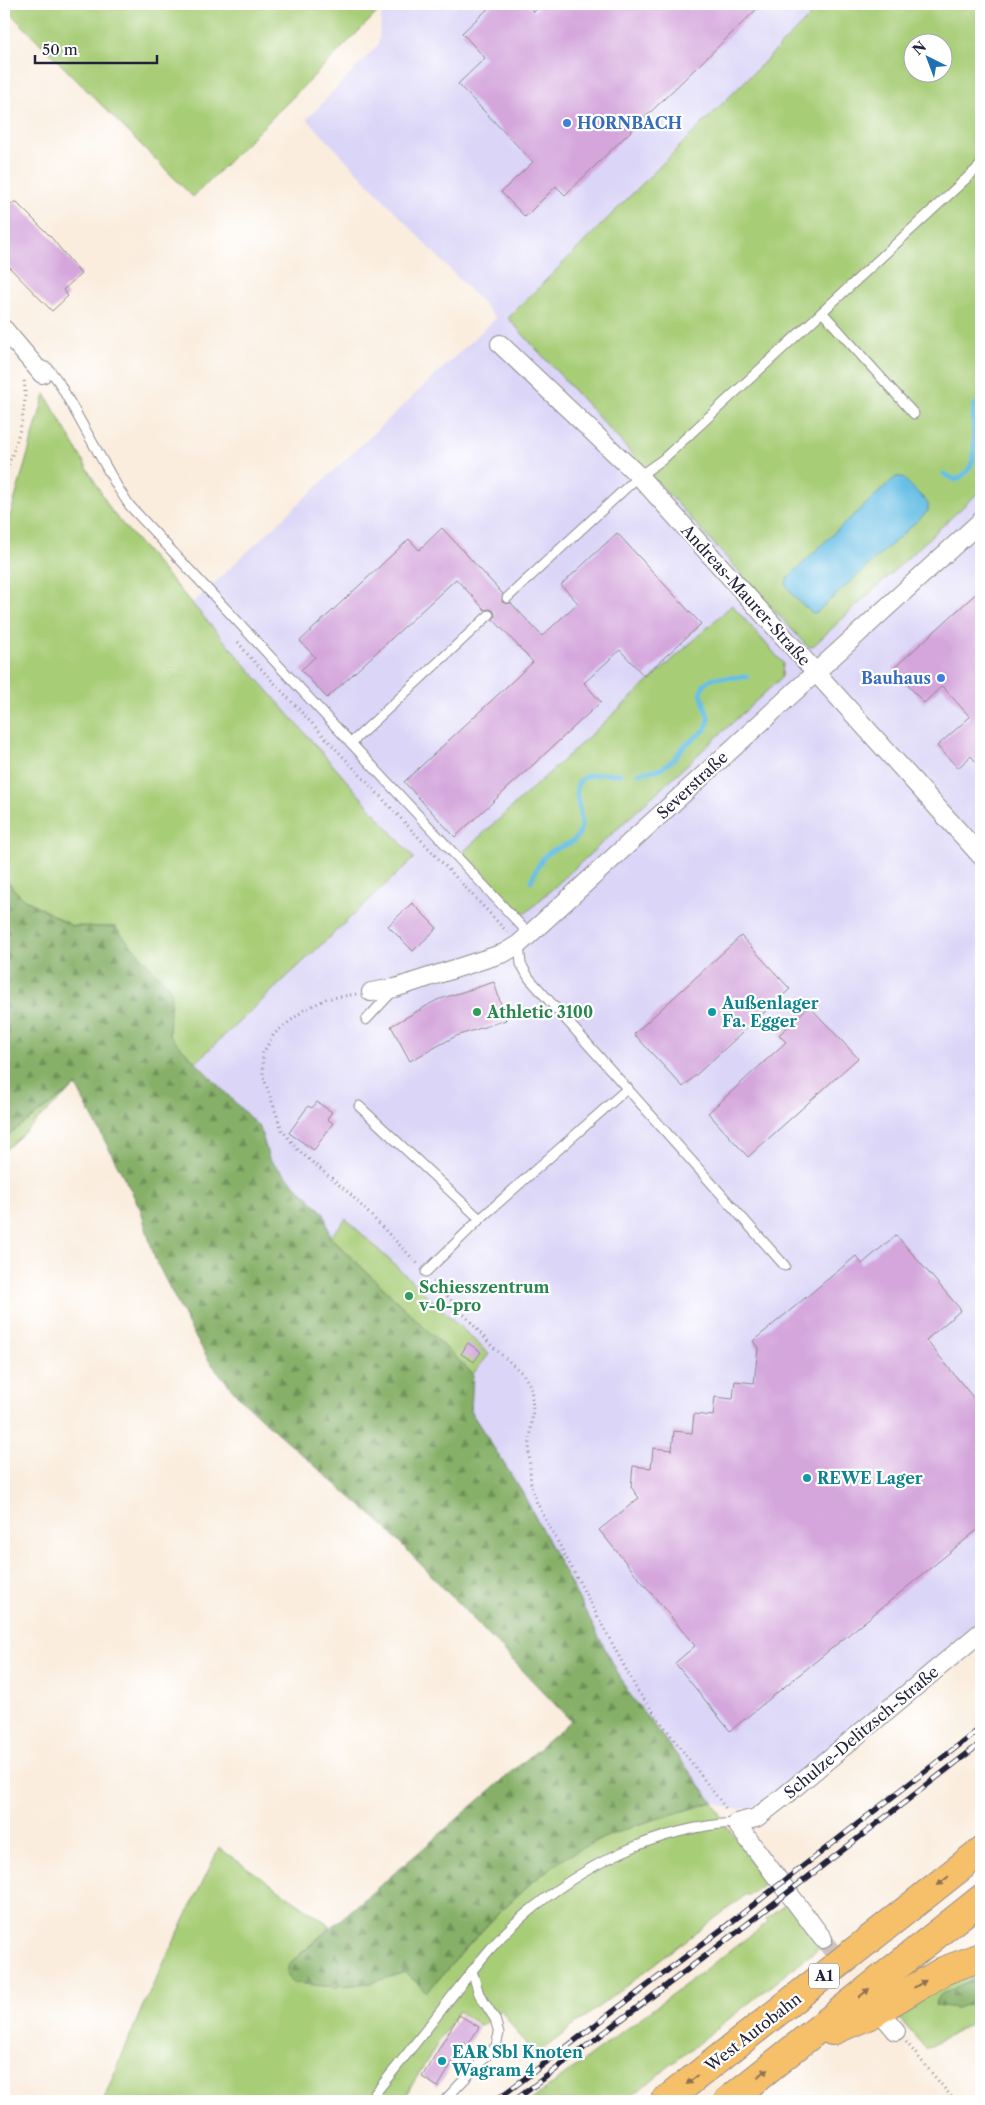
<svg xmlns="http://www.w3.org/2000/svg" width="985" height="2105" font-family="'Libre Caslon Text',serif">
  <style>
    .built { fill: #dbd6f7; fill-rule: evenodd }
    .green { fill: #a8cd77; stroke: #657859; fill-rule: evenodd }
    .forest { fill: url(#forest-firs); stroke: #546952 }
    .water { fill: #68bfe5; stroke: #457090 }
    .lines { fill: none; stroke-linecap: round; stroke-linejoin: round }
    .stream { stroke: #68bfe5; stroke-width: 5 }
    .building { fill: #d4a6dc }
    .street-tunnel { stroke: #cfc4bd; stroke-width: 18; stroke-dasharray: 18 9; stroke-linecap: butt }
    .lane-casing { stroke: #8e888c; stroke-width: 11 }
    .street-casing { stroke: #8e888c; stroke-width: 20 }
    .highway-casing { stroke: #8e888c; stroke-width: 30 }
    .path { stroke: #8e888c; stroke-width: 3; stroke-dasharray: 1 4; stroke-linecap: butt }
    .lane { stroke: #fff; stroke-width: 9 }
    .street { stroke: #fff; stroke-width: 18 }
    .highway { stroke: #f6c06b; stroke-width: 28 }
    .rail-casing { stroke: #22223b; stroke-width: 5.5 }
    .rail { stroke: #fff; stroke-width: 4; stroke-dasharray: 11; stroke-linecap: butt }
    .oneway { fill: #8c7153 }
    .shop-dot { fill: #3f7fe0; stroke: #fff; stroke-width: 2 }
    .leisure-dot { fill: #2e9e5b; stroke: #fff; stroke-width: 2 }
    .culture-dot { fill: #0f9aa8; stroke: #fff; stroke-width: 2 }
    .labels { text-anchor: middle; stroke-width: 4.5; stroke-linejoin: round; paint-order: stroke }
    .shield { fill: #fff; stroke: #646476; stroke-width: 1 }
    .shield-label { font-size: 15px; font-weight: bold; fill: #22223b }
    .shop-label { font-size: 16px; font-weight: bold; fill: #366cbe; stroke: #fff; text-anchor: start }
    .street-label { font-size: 16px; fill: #22223b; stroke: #fff }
    .culture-label { font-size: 16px; font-weight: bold; fill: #0d838f; stroke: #fff; text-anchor: start }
    .leisure-label { font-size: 16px; font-weight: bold; fill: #27864d; stroke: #fff; text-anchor: start }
  </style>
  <defs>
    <pattern id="forest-firs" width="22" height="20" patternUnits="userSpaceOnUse" patternTransform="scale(1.25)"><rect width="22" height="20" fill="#86b068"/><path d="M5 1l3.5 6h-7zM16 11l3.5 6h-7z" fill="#6d8f57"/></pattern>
  </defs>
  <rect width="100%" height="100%" fill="#fff"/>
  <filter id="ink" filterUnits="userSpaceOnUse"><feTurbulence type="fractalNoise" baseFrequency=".02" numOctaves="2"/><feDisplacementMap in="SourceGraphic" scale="10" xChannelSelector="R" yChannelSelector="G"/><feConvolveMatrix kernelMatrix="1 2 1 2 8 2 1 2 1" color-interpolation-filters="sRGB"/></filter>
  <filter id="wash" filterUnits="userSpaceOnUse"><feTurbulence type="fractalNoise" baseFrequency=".0096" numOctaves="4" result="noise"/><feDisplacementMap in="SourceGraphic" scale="20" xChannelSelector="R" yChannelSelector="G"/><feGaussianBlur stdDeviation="1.12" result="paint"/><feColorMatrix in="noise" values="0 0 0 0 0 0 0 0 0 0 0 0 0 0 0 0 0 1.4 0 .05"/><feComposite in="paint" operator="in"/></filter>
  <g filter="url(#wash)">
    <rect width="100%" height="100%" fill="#faedde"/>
    <!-- built -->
    <path class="built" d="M383,4H981V1619L775,1792L750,1809H732L713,1802L628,1692L522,1492L471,1412L473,1374L489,1354L346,1219L330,1237L324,1213L269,1159L260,1128L196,1062L414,858L192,604L496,318L307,119L378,45ZM912,42H942V72H912Z"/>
    <!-- green -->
    <g class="green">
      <path d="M4,4H383L382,8L193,197L4,7Z"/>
      <path d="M822,4H981V490L812,647L807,646L508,318ZM912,42H942V72H912Z"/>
      <path d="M45,394L112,512L414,858L196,1062L169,1035L170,990L115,927L72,926L21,897L4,878V537Z"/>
      <path d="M732,605L783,663L782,677L526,913L516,912L462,853Z"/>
      <path d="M76,1085L4,1151V1138Z"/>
      <path d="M346,1219L489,1354L473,1374L330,1237Z"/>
      <path d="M713,1802L727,1827L767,1881L749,1896L747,1894L534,2056L501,2010L481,2026L458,2011L402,2101H103L142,2008L219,1848L331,1926L289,1964L371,1983L405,1972L427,1992C471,1944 514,1889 570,1855C613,1829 665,1817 713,1802Z"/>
      <path d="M786,1904L820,1947L625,2101H530L768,1922L766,1919Z"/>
      <path d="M981,1965V1975L974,1977L935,2005L956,2008L981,2000V2018L926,2049L891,2009Z"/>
    </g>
    <!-- forest -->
    <g class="forest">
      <path d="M4,878L21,897L72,926L115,927L171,990L169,1035L260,1128L269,1159L324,1213L330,1237L473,1374L471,1412L522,1492L628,1692L713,1802C665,1817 613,1829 570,1855C514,1889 470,1944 427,1992L405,1972L371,1983L335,1987L294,1983L287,1974L289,1964L571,1721L385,1527L274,1430L238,1396L210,1362L189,1326L155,1259L140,1208L76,1086L4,1138Z"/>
      <path d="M981,1975V2000L956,2008L935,2005L940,1995Z"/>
    </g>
    <!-- water -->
    <path class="water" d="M896,477H902L928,503V511L817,612L812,613L796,599L786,585L787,579L836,531Z"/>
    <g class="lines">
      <!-- stream -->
      <g class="stream">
        <path d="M944,474L956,480C985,465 970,436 974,406L981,400"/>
        <path d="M638,773L661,769L674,759L683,747L705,730L709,720L701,693L704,684L713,678L747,677"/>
        <path d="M531,881C536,871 540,858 550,852C558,846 571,846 577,837C591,817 564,788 585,777C594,772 610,774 620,774"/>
      </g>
    </g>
    <g id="blocks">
      <!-- building -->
      <g class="building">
        <path d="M493,4H526L534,12L542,4H762L565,195L556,186L525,217L501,192L533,162L458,84L485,58L462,33Z"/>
        <path d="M15,201L50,236L81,274L63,290L68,296L52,311L4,262V212Z"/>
        <path d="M442,528L503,594L502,602L506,604L511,603L542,636L578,603L561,585L617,533L701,624L644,676L620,650L584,683L601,702L455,837L404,782L533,662L493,619L495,616L494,611L490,609L485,610L456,579L327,698L301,670L315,657L300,641L409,539L419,550Z"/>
        <path d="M981,589V768L971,756L958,768L937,746L970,717L942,686L924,703L893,669Z"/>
        <path d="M412,903L437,928L413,951L388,926Z"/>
        <path d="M741,936L790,989L683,1087L634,1034Z"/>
        <path d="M494,982L506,1020L456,1036L410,1061L391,1026L437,1000Z"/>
        <path d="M809,1006L858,1058L748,1157L708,1113L786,1042L779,1035Z"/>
        <path d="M317,1102L332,1112L327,1119L333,1123L314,1150L289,1133L308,1106L312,1108Z"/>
        <path d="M896,1235L961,1310L926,1340L981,1407V1527L730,1731L675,1663L695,1646L599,1530L639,1498L631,1487L633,1466L651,1468L653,1448L672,1450L674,1431L692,1433L694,1414L713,1416L715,1397L733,1399L735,1381L754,1383L758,1348L753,1341L856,1256L862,1264Z"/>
        <path d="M468,1343L481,1352L474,1362L461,1354Z"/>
        <path d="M459,2015L479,2027L468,2045L464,2043L438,2087L422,2077Z"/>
      </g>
    </g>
  </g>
  <g filter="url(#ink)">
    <use href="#blocks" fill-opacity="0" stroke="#8e888c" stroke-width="1"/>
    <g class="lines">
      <!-- street-tunnel -->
      <path class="street-tunnel" d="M823,1939L871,2000"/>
      <!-- lane casing -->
      <g class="lane-casing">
        <g id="lane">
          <path d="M822,312L914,414"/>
          <path d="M40,365L48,368L58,381L118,488L130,506L529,934"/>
          <path d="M507,598L639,476L662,460L981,165"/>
          <path d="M351,743L489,615"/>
          <path d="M519,944L521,964L529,978L785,1266"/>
          <path d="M366,1020L393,991"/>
          <path d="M359,1106L480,1219"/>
          <path d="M426,1272L480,1219L628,1088"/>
          <path d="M369,2101C396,2068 423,2034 449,2000C472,1971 494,1941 522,1917C581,1866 657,1827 736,1823"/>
          <path d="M444,2101L496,2046L499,2033L495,2019L479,1994L472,1971"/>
        </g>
      </g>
      <!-- street casing -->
      <g class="street-casing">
        <g id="street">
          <path d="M4,329L42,374"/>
          <path d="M500,344L639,476L981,856"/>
          <path d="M371,992L395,988L504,953L519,944L981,521"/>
          <path d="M823,1939L736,1823L756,1818L782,1798L981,1632"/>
          <path d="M885,2018L896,2031"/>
        </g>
      </g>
      <!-- highway casing -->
      <g class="highway-casing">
        <g id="highway">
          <path d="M832,2031L872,2014L943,1971L981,1957"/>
          <path d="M665,2101L981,1851"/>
          <path d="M728,2101L981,1899"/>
        </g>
      </g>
      <!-- path -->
      <g class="path">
        <path d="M4,479C14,448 29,413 24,380"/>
        <path d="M238,642L249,656L508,933"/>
        <path d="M356,994L326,999L304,1010L274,1034L263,1053V1076L282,1130L299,1151L349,1193L418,1264"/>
        <path d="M434,1281L492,1346L523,1374L531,1387L533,1409L529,1451L531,1486L537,1503L637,1690L727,1810"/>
        <path d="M906,2042L955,2101"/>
      </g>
      <!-- lane -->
      <use href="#lane" class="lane"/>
      <!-- street -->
      <use href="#street" class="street"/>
      <!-- highway -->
      <use href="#highway" class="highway"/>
      <!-- rail casing -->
      <g class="rail-casing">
        <g id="rail">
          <path d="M495,2101L730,1923L981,1728"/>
          <path d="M514,2101L737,1932L981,1743"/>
        </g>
      </g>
      <!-- rail -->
      <use href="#rail" class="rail"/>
    </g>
    <!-- one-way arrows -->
    <defs><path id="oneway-solid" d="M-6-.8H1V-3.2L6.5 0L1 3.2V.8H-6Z" transform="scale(1.25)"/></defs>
    <g class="oneway">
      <use href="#oneway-solid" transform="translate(943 1881) rotate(141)"/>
      <use href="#oneway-solid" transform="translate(920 1984) rotate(-31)"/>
      <use href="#oneway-solid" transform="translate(864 1993) rotate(-39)"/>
      <use href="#oneway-solid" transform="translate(763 2073) rotate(-38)"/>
      <use href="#oneway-solid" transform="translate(692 2080) rotate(142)"/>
    </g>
  </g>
  <!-- markers -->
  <g class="shop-dot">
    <circle cx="567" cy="123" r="5"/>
    <circle cx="941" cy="678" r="5"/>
  </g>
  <g class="leisure-dot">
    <circle cx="477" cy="1012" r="5"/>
    <circle cx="409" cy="1296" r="5"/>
  </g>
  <g class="culture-dot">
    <circle cx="712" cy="1012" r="5"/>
    <circle cx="807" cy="1478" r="5"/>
    <circle cx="442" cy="2061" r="5"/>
  </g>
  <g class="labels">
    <!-- shield labels -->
    <rect class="shield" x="809" y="1963.5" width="30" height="25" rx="4"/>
    <g class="shield-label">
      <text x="824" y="1981">A1</text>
    </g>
    <!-- shop labels -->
    <g class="shop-label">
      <text x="577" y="129">HORNBACH</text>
      <text x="931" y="684" text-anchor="end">Bauhaus</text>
    </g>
    <!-- street labels -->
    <g class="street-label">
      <text transform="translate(746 595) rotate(48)" y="6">Andreas-Maurer-Straße</text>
      <text transform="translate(692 785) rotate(-43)" y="6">Severstraße</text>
      <text transform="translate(861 1732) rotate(-40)" y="6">Schulze-Delitzsch-Straße</text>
      <text transform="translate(753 2032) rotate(-38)" y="6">West Autobahn</text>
    </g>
    <!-- culture labels -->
    <g class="culture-label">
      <text x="722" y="1009">Außenlager<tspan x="722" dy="18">Fa. Egger</tspan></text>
      <text x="817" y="1484">REWE Lager</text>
      <text x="452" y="2058">EAR Sbl Knoten<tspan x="452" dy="18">Wagram 4</tspan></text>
    </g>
    <!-- leisure labels -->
    <g class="leisure-label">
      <text x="487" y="1018">Athletic 3100</text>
      <text x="419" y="1293">Schiesszentrum<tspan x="419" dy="18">v-0-pro</tspan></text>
    </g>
  </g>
  <!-- margin -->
  <rect width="985" height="2105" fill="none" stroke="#fff" stroke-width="20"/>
  <!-- north arrow -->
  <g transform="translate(928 58) rotate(318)"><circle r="24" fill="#ffffff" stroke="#a7a7b1"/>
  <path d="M0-4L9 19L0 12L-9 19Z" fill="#1f6fb2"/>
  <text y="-8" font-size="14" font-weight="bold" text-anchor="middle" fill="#22223b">N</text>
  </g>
  <!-- scale -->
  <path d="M35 55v8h122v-8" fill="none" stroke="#22223b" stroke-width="2.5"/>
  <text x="42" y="55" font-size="15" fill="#22223b" stroke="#ffffff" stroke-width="4" paint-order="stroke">50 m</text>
</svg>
